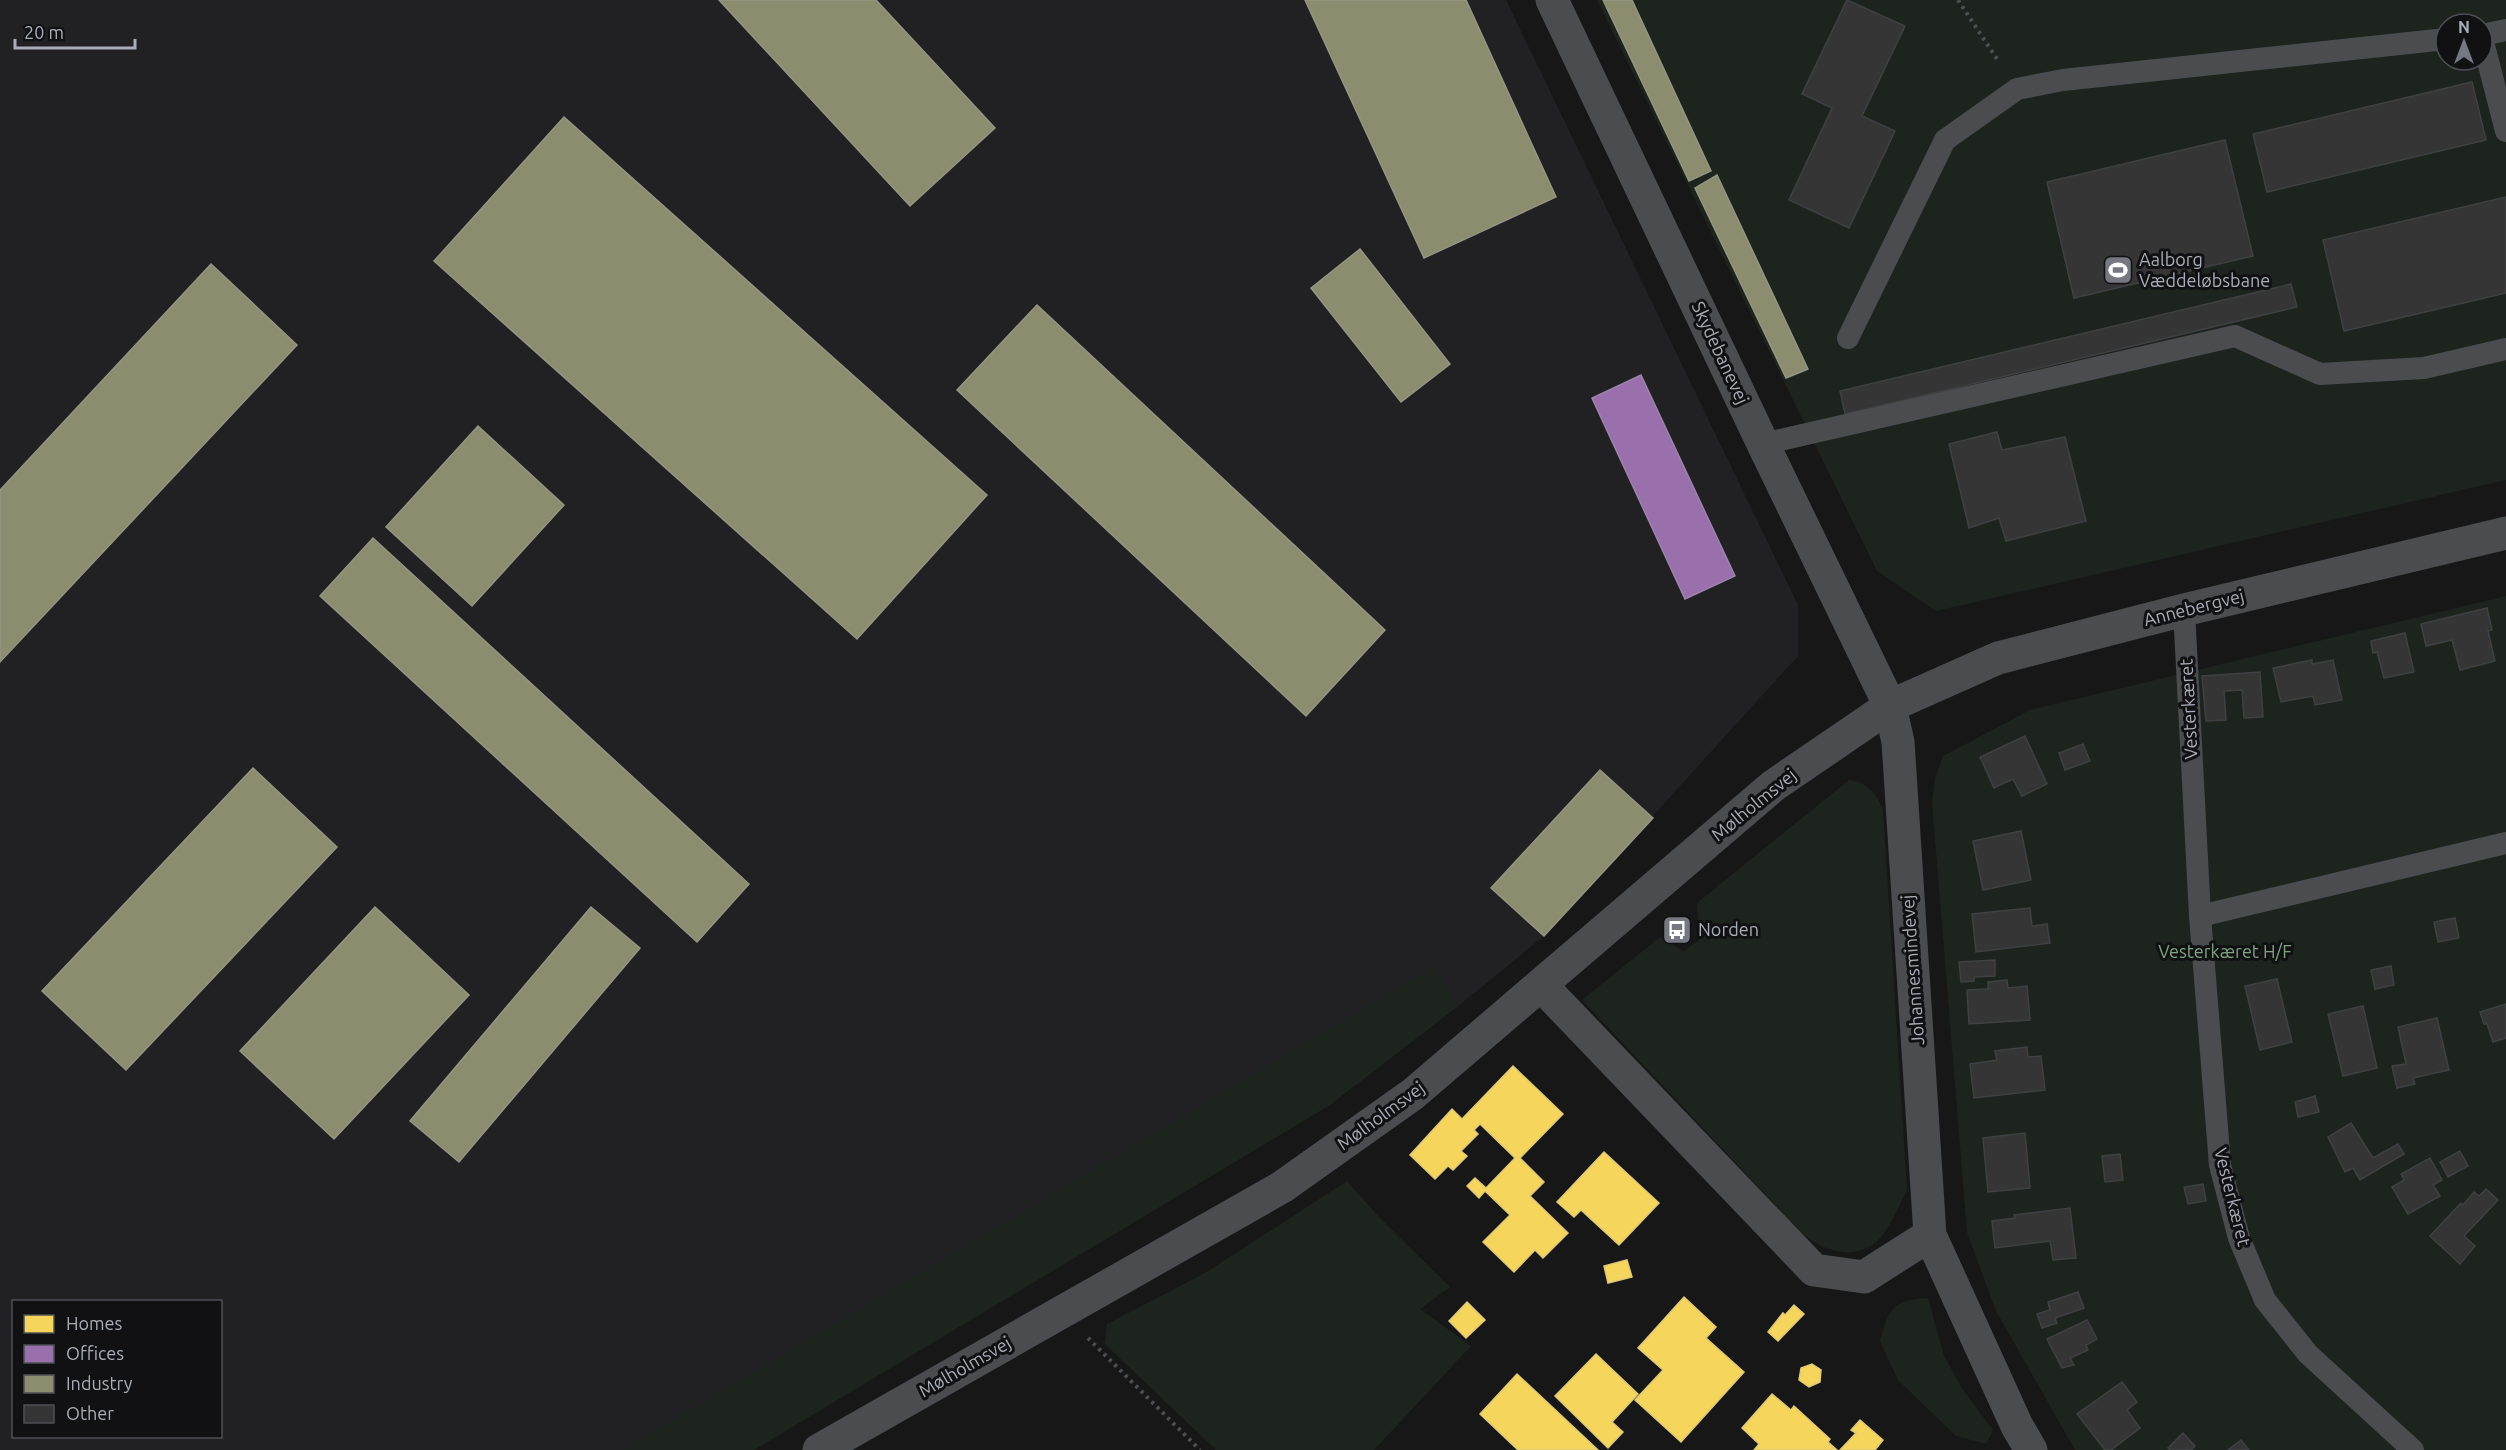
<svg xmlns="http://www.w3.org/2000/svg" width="2506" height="1450" font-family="Ubuntu,sans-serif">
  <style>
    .built { fill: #212123; fill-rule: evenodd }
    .green { fill: #1d241e; fill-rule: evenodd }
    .homes { fill: #f6d55c; stroke: #dfc978; stroke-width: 1.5 }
    .offices { fill: #9970ab; stroke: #9e82af; stroke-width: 1.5 }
    .industry { fill: #8c8c6e; stroke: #949684; stroke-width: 1.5 }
    .building { fill: #353536; stroke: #3f4043; stroke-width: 1.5 }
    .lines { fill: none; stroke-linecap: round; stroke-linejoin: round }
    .path { stroke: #4d4e52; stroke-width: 4; stroke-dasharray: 3 4.5; stroke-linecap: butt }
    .service { stroke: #4b4c50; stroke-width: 22 }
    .minor { stroke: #4b4c50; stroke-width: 33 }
    .tertiary { stroke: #4b4c50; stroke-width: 33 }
    .labels { text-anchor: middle; stroke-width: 6; stroke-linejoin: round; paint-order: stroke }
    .poi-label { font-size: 18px; fill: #a8adb8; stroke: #111113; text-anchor: start }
    .street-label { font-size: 18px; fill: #a8adb8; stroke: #111113 }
    .park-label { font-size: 18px; fill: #7fa381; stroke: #111113 }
  </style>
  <rect width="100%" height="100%" fill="#171717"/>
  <!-- built -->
  <path class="built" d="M0,0H1506L1798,605V656L1544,936L1457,1007L1434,967L629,1450H0ZM14,1302H220V1436H14Z"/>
  <!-- green -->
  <g class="green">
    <path d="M1597,0H2506V480L1936,611L1877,571ZM2446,24H2482V60H2446Z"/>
    <path d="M2506,596V1450H2075L1996,1311L1967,1232L1932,802L1935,779L1943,756L2030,710Z"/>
    <path d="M1849,780C1868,782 1876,794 1883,809L1907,1190C1900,1204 1893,1219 1885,1232C1864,1262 1828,1255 1803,1234L1582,1000L1660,937L1684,951L1699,940L1697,903Z"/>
    <path d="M1435,966L1457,1007L1330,1105L754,1450H623Z"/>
    <path d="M1347,1181L1378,1216L1450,1287L1420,1309L1471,1346L1374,1450H1216L1105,1344L1107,1324L1205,1273Z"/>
    <path d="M1928,1298L1944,1356L1963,1390L1993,1430L1986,1444L1956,1436L1898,1380L1880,1341C1889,1308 1893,1300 1928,1298Z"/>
  </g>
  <!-- homes -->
  <g class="homes">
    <path d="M1513,1066L1563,1114L1520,1158L1544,1182L1530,1196L1568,1233L1543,1258L1535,1250L1514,1272L1483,1242L1510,1215L1485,1191L1479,1198L1467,1186L1475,1178L1486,1188L1515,1158L1480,1124L1474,1130L1478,1134L1461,1151L1467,1156L1453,1170L1448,1166L1435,1179L1410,1155L1452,1109L1462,1119Z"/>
    <path d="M1604,1152L1659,1203L1619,1245L1581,1210L1574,1217L1557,1202Z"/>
    <path d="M1627,1260L1632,1277L1608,1283L1604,1266Z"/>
    <path d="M1684,1297L1716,1327L1706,1338L1744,1372L1681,1442L1635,1400L1663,1370L1638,1348Z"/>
    <path d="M1467,1302L1485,1320L1466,1338L1449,1321Z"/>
    <path d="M1794,1305L1804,1314L1778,1341L1768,1332L1783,1313L1785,1315Z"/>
    <path d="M1596,1354L1638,1394L1612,1422L1623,1432L1608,1448L1555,1396Z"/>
    <path d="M1812,1364L1821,1370L1820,1382L1809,1387L1799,1380L1801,1368Z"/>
    <path d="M1517,1374L1598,1450H1518L1480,1414Z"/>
    <path d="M1772,1394L1791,1410L1794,1406L1830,1439L1828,1442L1837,1450H1754L1759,1444L1742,1428Z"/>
    <path d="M1860,1420L1883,1440L1875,1450H1840L1856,1433L1851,1430Z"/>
  </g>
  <!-- offices -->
  <path class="offices" d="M1641,375L1735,576L1685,599L1592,398Z"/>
  <!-- industry -->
  <g class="industry">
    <path d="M719,0H876L995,128L910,206Z"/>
    <path d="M1305,0H1466L1556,197L1424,258Z"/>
    <path d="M1603,0H1632L1711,171L1689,181Z"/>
    <path d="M564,117L987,495L857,639L434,261Z"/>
    <path d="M1717,175L1808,369L1786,378L1695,188Z"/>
    <path d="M1360,249L1450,364L1401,402L1311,288Z"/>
    <path d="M211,264L297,345L0,662V490Z"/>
    <path d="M1037,305L1385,630L1306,716L957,390Z"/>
    <path d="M478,426L564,505L472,606L386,527Z"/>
    <path d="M373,538L749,884L697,942L320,596Z"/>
    <path d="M253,768L337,847L126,1070L42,991Z"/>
    <path d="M1600,770L1653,818L1544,936L1491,888Z"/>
    <path d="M375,907L469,995L334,1139L240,1051Z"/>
    <path d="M591,907L640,948L459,1162L410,1121Z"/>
  </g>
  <!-- building -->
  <g class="building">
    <path d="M1847,0L1905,26L1862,116L1895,131L1849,228L1789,200L1832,108L1802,94Z"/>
    <path d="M2472,82L2486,140L2267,192L2253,134Z"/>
    <path d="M2225,140L2253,256L2074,298L2047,182Z"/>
    <path d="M2506,197V293L2344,331L2323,240Z"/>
    <path d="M2291,284L2297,307L1845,414L1840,391Z"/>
    <path d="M1997,432L2002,450L2065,437L2086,521L2006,541L1999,518L1969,528L1949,444Z"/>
    <path d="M2487,608L2492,630L2488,631L2495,661L2460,670L2452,640L2426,646L2421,624Z"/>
    <path d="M2405,633L2414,672L2384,678L2377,652L2373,653L2371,641Z"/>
    <path d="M2312,660V664L2333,660L2342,700L2315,705L2313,696L2281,702L2273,668Z"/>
    <path d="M2260,672L2263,717L2244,718L2242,690L2224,691L2226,720L2206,721L2202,676Z"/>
    <path d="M2025,736L2047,784L2022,796L2013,779L1994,788L1980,757Z"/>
    <path d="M2083,744L2090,761L2065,770L2059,753Z"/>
    <path d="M2021,831L2031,880L1983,890L1973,841Z"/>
    <path d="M2030,908L2032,926L2047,924L2050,943L1976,952L1972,914Z"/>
    <path d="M2455,918L2459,938L2438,942L2434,922Z"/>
    <path d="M1995,960V976L1974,977V981L1961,982L1959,962Z"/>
    <path d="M2391,966L2394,985L2375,989L2371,970Z"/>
    <path d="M2277,979L2292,1042L2260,1050L2245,986Z"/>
    <path d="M2007,980L2008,988L2027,986L2030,1020L1969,1024L1967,990L1988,989V982Z"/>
    <path d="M2506,1004V1038L2493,1042L2487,1024H2484L2480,1012Z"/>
    <path d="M2363,1006L2377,1068L2343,1076L2328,1014Z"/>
    <path d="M2437,1018L2449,1070L2413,1078L2415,1084L2397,1088L2392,1066L2406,1064L2398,1027Z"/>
    <path d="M2027,1047L2028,1057L2041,1056L2045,1090L1974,1098L1970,1064L1997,1060L1995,1051Z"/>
    <path d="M2315,1096L2319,1112L2298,1117L2295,1102Z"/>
    <path d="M2351,1123L2373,1158L2398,1144L2404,1154L2360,1180L2353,1168L2345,1172L2328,1137Z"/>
    <path d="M2025,1133L2030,1188L1988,1192L1983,1138Z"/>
    <path d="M2460,1151L2468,1166L2448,1177L2440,1162Z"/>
    <path d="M2120,1154L2123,1180L2105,1182L2102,1156Z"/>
    <path d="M2430,1158L2442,1180L2433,1185L2440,1196L2408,1214L2392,1187L2404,1180L2401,1174Z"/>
    <path d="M2203,1184L2206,1201L2188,1204L2184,1187Z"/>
    <path d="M2486,1189L2498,1200L2464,1236L2475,1246L2460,1264L2430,1236L2461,1203L2463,1205L2474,1192L2479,1196Z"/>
    <path d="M2070,1208L2076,1258L2053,1260L2050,1241L1995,1248L1992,1221L2015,1218L2014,1215Z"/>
    <path d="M2078,1292L2084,1308L2055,1318L2057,1323L2042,1328L2037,1314L2050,1310L2048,1302Z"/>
    <path d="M2087,1320L2097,1339L2086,1345L2088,1350L2070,1358L2074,1365L2062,1368L2047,1339Z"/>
    <path d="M2122,1382L2137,1402L2127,1410L2140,1428L2111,1450H2105L2077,1414Z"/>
    <path d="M2183,1433L2195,1446L2191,1450H2170L2168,1448Z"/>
    <path d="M2241,1440L2249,1450H2228Z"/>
  </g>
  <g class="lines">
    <!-- path -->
    <g class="path">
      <path d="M1958,0L1999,62"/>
      <path d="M1088,1338L1200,1450"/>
    </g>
    <!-- service -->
    <g class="service">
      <path d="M2482,35L2506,30"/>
      <path d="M2482,38L2506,131"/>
      <path d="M1848,338L1945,140L2017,89L2063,80L2446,39"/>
      <path d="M1763,444L2235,336L2320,374L2424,368L2506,349"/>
      <path d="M2184,610L2200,916L2220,1165L2239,1238L2265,1300L2308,1354L2413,1450"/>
      <path d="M2200,916L2506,843"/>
    </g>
    <!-- minor -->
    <g class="minor">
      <path d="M1890,706L1898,742L1930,1235L2017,1426L2031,1450"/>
      <path d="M1541,985L1814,1270L1864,1277L1930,1235"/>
    </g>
    <!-- tertiary -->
    <g class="tertiary">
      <path d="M1552,0L1763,444L1890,706"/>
      <path d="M819,1450L1282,1187L1413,1094L1773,786L1890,706L1998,658L2184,610L2506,533"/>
    </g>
  </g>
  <!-- icons -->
  <defs>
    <g id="stadium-square" transform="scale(1.5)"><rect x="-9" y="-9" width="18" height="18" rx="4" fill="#757880" stroke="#111113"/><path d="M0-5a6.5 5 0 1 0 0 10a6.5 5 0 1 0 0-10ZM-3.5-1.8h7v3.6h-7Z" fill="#fff"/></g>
    <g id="bus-square" transform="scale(1.5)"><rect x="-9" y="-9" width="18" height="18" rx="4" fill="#757880" stroke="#111113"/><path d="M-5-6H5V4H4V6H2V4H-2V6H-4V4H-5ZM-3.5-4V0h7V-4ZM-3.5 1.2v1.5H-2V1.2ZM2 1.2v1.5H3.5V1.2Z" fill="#fff"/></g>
  </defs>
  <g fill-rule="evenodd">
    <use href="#stadium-square" x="2118" y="270"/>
    <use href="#bus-square" x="1677" y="930"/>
  </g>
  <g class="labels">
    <!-- poi labels -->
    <g class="poi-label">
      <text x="2139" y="266">Aalborg<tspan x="2139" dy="21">Væddeløbsbane</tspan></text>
      <text x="1698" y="936">Norden</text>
    </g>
    <!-- street labels -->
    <g class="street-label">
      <text transform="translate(1720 353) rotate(65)" y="6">Skydebanevej</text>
      <text transform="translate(2194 608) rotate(-14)" y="6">Annebergvej</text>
      <text transform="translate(2189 709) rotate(-93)" y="6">Vesterkæret</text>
      <text transform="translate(1754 805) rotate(-39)" y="6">Mølholmsvej</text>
      <text transform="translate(1913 970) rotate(-94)" y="6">Johannesmindevej</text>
      <text transform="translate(1381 1116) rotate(-36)" y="6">Mølholmsvej</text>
      <text transform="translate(2232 1197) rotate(76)" y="6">Vesterkæret</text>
      <text transform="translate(965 1367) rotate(-30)" y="6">Mølholmsvej</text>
    </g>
    <!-- park labels -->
    <g class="park-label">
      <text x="2225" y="958">Vesterkæret H/F</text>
    </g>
  </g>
  <!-- legend -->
  <rect x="12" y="1300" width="210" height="138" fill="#111113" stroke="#4d4f55" stroke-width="1.5"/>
  <rect x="24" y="1315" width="30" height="18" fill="#f6d55c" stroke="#4d4f55" stroke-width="1.5"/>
  <text x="66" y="1330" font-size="18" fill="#a8adb8">Homes</text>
  <rect x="24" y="1345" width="30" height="18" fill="#9970ab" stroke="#4d4f55" stroke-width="1.5"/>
  <text x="66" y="1360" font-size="18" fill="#a8adb8">Offices</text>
  <rect x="24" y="1375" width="30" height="18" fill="#8c8c6e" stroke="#4d4f55" stroke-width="1.5"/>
  <text x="66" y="1390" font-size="18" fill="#a8adb8">Industry</text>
  <rect x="24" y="1405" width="30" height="18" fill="#353536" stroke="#4d4f55" stroke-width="1.5"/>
  <text x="66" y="1420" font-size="18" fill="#a8adb8">Other</text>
  <!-- north arrow -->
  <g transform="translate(2464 42)"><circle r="28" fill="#111113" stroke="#4d4f55" stroke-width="1.5"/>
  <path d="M0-4.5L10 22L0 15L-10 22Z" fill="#757880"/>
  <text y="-9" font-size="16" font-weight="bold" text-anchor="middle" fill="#a8adb8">N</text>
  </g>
  <!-- scale -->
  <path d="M15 39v9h120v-9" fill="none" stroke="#a8adb8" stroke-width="3"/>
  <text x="24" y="39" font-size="18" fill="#a8adb8" stroke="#111113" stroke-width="4.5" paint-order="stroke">20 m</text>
</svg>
